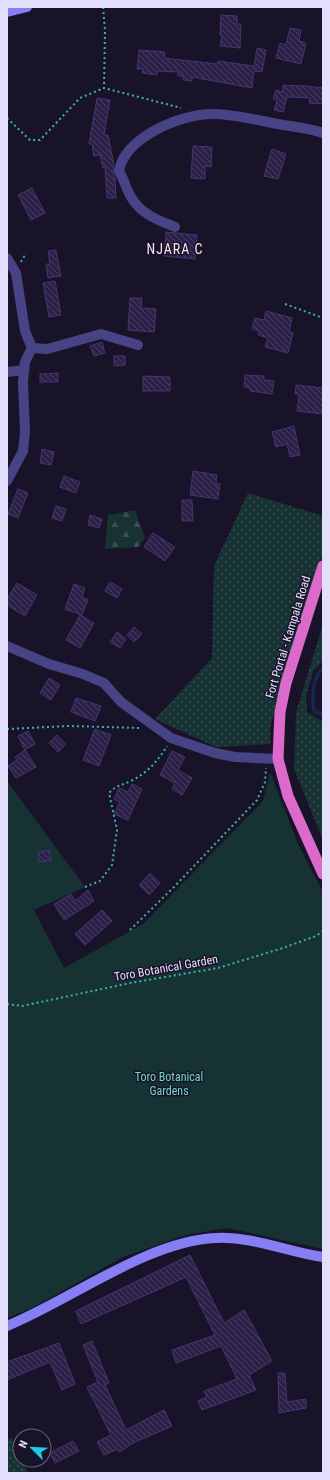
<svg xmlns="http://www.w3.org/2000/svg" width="330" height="1480" font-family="'Roboto Condensed',sans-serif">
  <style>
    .grass { fill: url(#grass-dots) }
    .forest { fill: url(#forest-firs) }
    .garden { fill: #173233 }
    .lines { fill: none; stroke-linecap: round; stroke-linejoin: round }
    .stream { stroke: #14274c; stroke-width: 3.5 }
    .building { fill: url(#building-back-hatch); stroke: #443572 }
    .path { stroke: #3cb2b0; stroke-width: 2; stroke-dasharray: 2 3; stroke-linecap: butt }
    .minor { stroke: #484384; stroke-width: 10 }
    .secondary { stroke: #867ef3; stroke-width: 10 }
    .trunk { stroke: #dc6aca; stroke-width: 11 }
    .labels { text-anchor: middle; stroke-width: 3; stroke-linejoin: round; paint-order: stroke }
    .street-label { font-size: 12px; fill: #e3defc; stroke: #181329 }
    .park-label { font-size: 12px; fill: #70d7c2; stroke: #181329 }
    .quarter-label { font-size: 14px; letter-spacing: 1px; fill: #fce0f1; stroke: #181329 }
  </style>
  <defs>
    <pattern id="grass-dots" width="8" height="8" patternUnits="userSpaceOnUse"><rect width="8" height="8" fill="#173233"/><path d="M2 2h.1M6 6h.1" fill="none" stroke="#394f51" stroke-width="1.8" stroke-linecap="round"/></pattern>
    <pattern id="forest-firs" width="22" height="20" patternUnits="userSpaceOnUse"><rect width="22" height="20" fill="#173233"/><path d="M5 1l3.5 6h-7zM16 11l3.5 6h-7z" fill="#394f51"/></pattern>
    <pattern id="building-back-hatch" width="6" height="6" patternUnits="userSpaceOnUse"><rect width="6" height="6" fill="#2b2148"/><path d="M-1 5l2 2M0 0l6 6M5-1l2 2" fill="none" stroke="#4a4163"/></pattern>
  </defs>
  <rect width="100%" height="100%" fill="#181329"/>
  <!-- grass -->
  <g class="grass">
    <path d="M248,493L323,516V553L270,727V744L216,747L155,719L212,658L214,566Z"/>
    <path d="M323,624V661L313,671L306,696L307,712L323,722V840L294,769L296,713Z"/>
    <path d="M12,1438L20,1456V1460H22L28,1473H7V1440Z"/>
  </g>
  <!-- forest -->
  <path class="forest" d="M135,510L145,538L138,547L105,549L108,515Z"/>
  <!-- garden -->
  <path class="garden" d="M270,772L298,844L323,892V1249L227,1228L186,1235L123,1257L32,1308L7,1318V781L85,887L34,910L64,968L143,924L263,801Z"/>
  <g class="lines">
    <!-- stream -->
    <path class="stream" d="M323,668C311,679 312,698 314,712L323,714"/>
  </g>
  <!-- building -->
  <g class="building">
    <path d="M221,15L237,16V24H241L240,48L220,46L222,35H220Z"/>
    <path d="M290,28L301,30L299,41L306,43L301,64L276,58L280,43L286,45Z"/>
    <path d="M257,48L266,50L262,72L254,71L252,88L192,77V81L183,80V76H178V72L157,71V75L142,73L143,69H137L139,50L165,52L164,58L217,64L218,61L254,66Z"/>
    <path d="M283,85L306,86L323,88V104L309,103L310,98L287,97L283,112L274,110L277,100L273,99L276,90L283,92Z"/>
    <path d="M97,98L110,100L104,135H108L114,165L113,171L115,178L116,198H107L105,167L103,168L100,155L94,156L92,144H89Z"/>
    <path d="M193,146L212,147L211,167L205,166V179L191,178Z"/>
    <path d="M272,149L286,154L278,179L264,176Z"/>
    <path d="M32,188L45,213L31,220L18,195Z"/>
    <path d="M166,232L197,235L195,259L164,256Z"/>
    <path d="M56,250L61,276L48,278L46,264H50L48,251Z"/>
    <path d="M55,281L61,315L49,317L43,283Z"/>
    <path d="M130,298H142L141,308L156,309L154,332L128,330Z"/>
    <path d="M266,311L292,318L289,332L293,333L288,353L265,347L268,338L258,335L259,331L252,329L255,318L264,320Z"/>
    <path d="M102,342L105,353L94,356L90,346Z"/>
    <path d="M114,356H125V365L114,366Z"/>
    <path d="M58,373V382H40V374Z"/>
    <path d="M245,375L264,376V380L274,381L272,394L250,391V388L244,387Z"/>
    <path d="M143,376L170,377V391H143Z"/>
    <path d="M296,385L323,388V414L297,411L299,394H295Z"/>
    <path d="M294,426L300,455L290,457L287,444L276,447L272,432Z"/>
    <path d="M42,449L54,452L51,465L40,463Z"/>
    <path d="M193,471L217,475L216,484H220L218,499L190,495Z"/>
    <path d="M64,476L80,482L76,493L60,487Z"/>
    <path d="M18,489L28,493L18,518L8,514Z"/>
    <path d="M182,500H192L193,521H182Z"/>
    <path d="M56,506L66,509L62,521L52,518Z"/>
    <path d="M90,515L102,519L99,528L88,525Z"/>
    <path d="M153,533L175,547L165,561L144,547Z"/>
    <path d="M110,582L122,589L117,598L105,591Z"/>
    <path d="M17,583L37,595L25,616L7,605V599Z"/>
    <path d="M74,584L85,588L82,597L88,600L82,615L65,609Z"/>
    <path d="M80,615L94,623L80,648L66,640Z"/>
    <path d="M134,627L142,634L134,642L127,635Z"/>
    <path d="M117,632L126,639L120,648L110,642Z"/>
    <path d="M49,678L60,685L51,700L40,693Z"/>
    <path d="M76,698L101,706L95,721L71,712Z"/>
    <path d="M95,729L111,735L99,766L83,760Z"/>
    <path d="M28,731L35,744L25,750L18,736Z"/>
    <path d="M57,735L66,744L58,752L49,743Z"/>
    <path d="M25,750L36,767L16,778L8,766L17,760L15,757Z"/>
    <path d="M172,751L185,757L178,770L192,778L182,795L172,789L175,783L160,775Z"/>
    <path d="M132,784L142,789L128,820L114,814L120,802L114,799L119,788L128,792Z"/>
    <path d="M49,850L51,860L39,862L38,853Z"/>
    <path d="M150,873L160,883L149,895L139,885Z"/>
    <path d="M88,890L94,901L64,920L54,904L71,894L75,901Z"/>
    <path d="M102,910L112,921L85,945L75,934Z"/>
    <path d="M190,1255L224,1323L244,1310L272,1361L249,1375L256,1390L202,1410L198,1401L207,1397L204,1391L237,1379L221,1346L176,1363L172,1350L215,1335L186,1277L81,1324L76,1311Z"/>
    <path d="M92,1341L109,1383L105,1385L126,1430L164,1410L172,1426L133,1443L119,1452L118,1449L104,1455L97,1442L111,1435L87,1387L98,1382L83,1345Z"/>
    <path d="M59,1343L75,1384L62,1390L50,1362L7,1380V1362Z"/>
    <path d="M278,1373H285L287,1402L306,1399V1408L279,1413Z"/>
    <path d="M73,1441L79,1451L55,1463L50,1453Z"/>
  </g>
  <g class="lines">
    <!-- path -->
    <g class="path">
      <path d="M103,7L105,30L104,88L181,108"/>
      <path d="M7,118L30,140H40L80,98L104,88"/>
      <path d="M21,262L26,253"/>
      <path d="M285,304L323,318"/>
      <path d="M7,729L69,726L140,728"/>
      <path d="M85,887L100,881L112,865L117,830L109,793C116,785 123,785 131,781C147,773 158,761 167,746"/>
      <path d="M130,930L174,887L257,800L265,782L266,768"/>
      <path d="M7,1004L22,1006L130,983L218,968L283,948L316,936L323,931"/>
    </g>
    <!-- minor -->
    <g class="minor">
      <path d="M175,227C157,220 141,214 131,197C126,189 124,179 119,171C125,137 181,114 212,114C234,114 256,120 278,124C293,127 309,128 323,133"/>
      <path d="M7,258L16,273L25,331L32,348L25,362L23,382L25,432L23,451L7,481"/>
      <path d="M32,348L47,349L101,334L138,345"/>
      <path d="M7,372L24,370"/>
      <path d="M7,646L49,664L83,674L104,683L121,702L171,738L215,753L235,757L278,759"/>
    </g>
    <!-- secondary -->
    <g class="secondary">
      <path d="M7,12L27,7"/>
      <path d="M7,1326C71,1300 147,1241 216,1238C253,1236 287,1252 323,1257"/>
    </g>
    <!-- trunk -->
    <path class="trunk" d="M323,566L286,683L280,712L278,759L288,796L323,874"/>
  </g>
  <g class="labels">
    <!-- street labels -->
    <g class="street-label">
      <text transform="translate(288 637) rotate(-73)" y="4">Fort Portal - Kampala Road</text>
      <text transform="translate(166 968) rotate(-10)" y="4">Toro Botanical Garden</text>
    </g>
    <!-- park labels -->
    <g class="park-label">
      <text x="169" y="1081">Toro Botanical<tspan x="169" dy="14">Gardens</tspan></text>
    </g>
    <!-- quarter labels -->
    <g class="quarter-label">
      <text x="175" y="254">NJARA C</text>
    </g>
  </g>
  <!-- border -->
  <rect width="330" height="1480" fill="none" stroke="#e3defc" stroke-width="16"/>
  <!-- north arrow -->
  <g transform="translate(32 1448) rotate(294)"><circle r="19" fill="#181329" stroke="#69647d"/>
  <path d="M0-3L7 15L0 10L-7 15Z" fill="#1cccea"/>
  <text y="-6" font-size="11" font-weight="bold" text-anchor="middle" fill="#e3defc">N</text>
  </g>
</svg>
